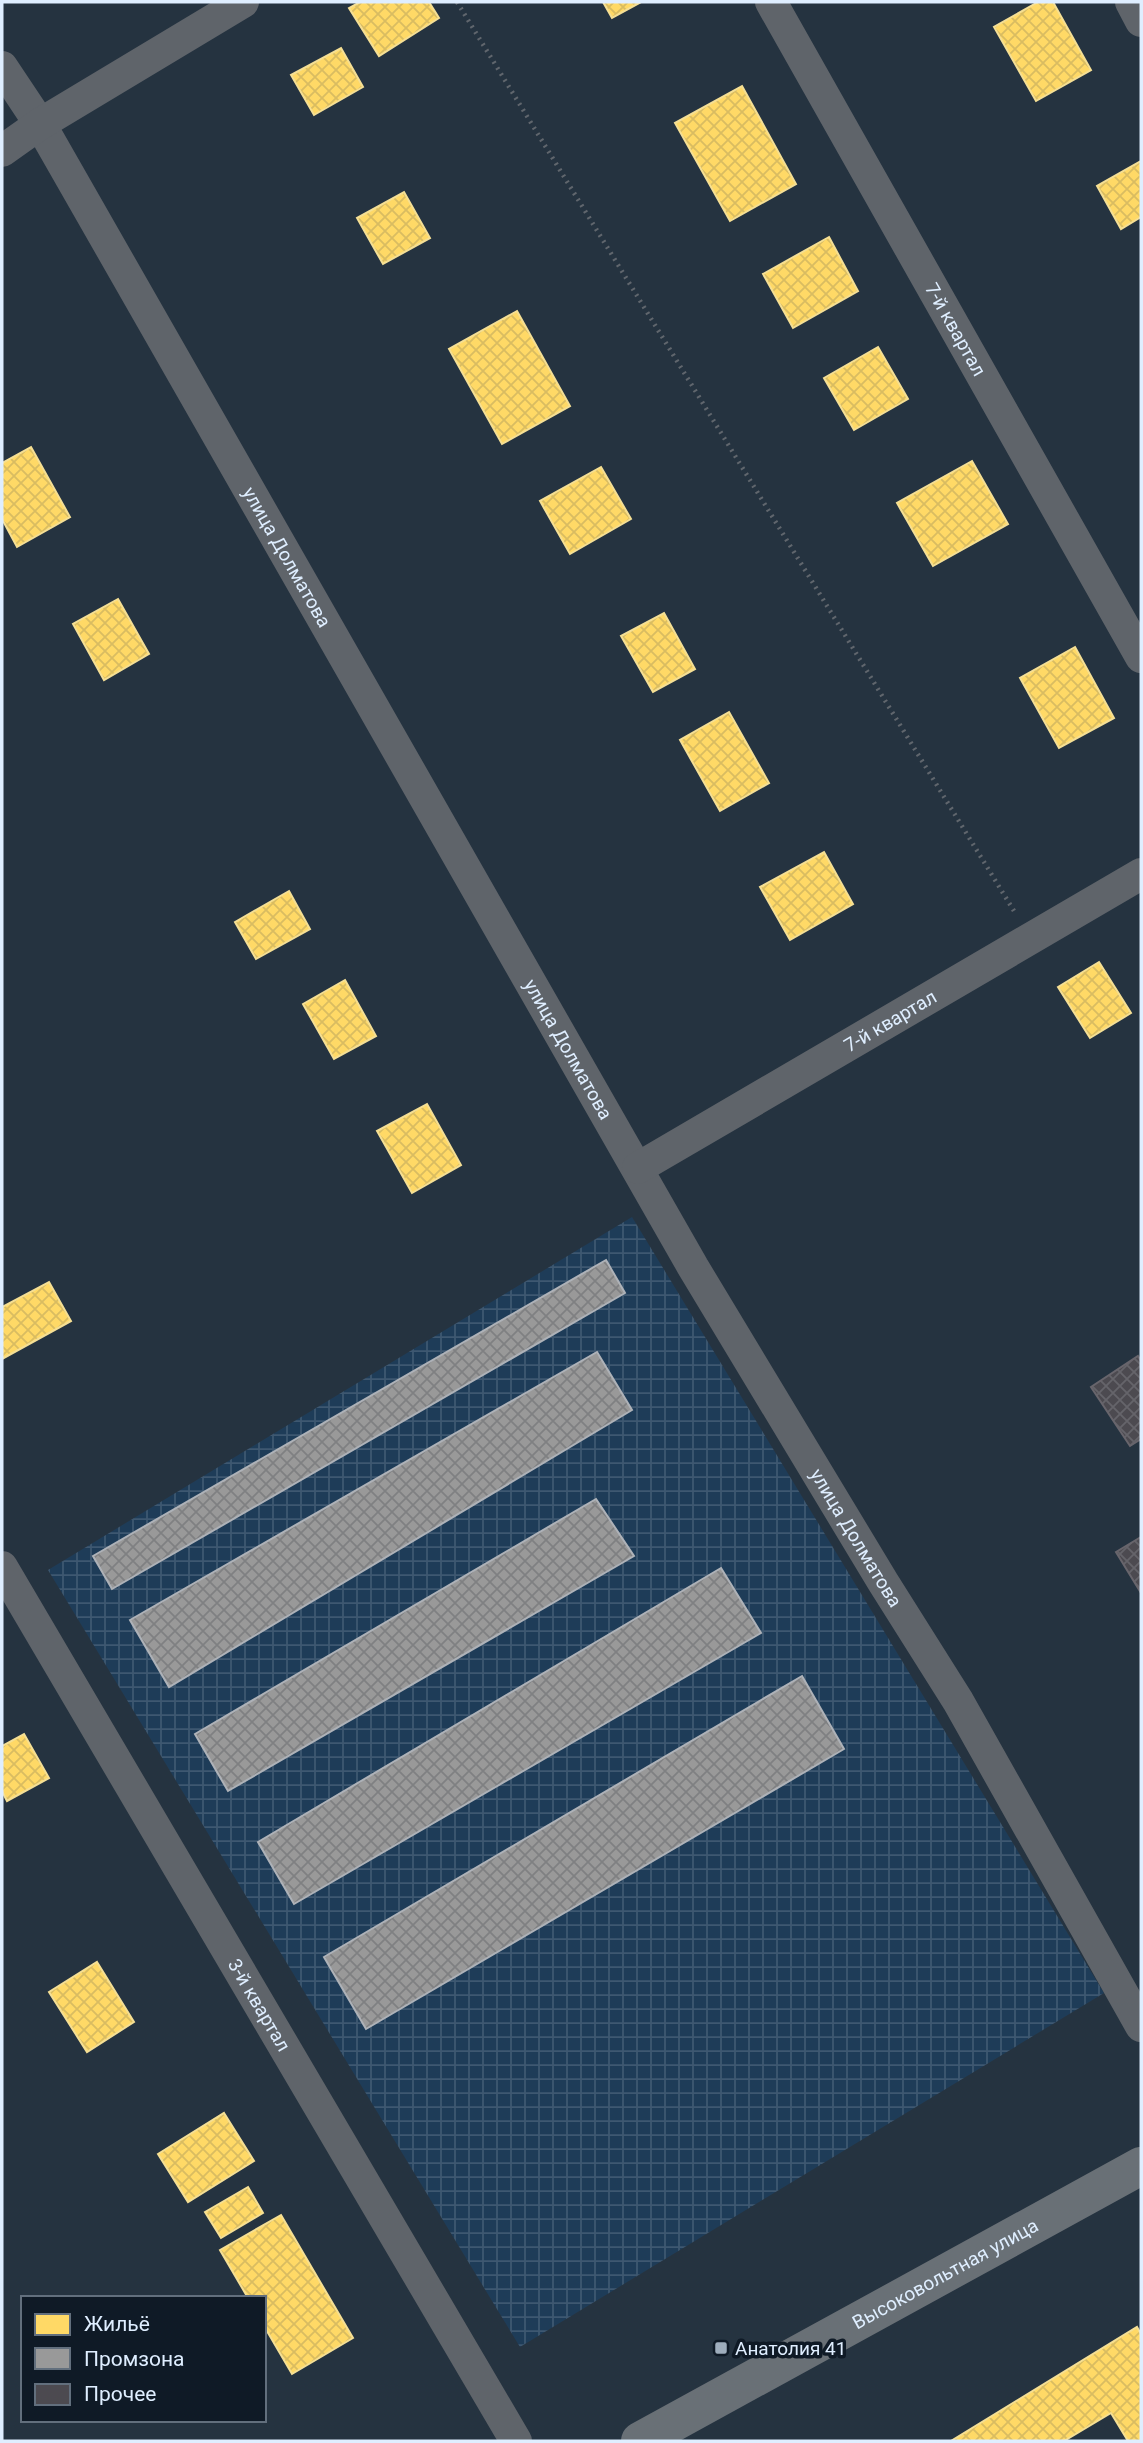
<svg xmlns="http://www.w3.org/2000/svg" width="1143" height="2443" font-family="Roboto,sans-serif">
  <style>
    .industrial { fill: url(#industrial-grid) }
    .homes { fill: url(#homes-cross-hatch); stroke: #f5df94; stroke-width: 2 }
    .industry { fill: url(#industry-cross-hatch); stroke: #aeb2b8; stroke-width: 2 }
    .building { fill: url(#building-cross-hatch); stroke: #68656c; stroke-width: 2 }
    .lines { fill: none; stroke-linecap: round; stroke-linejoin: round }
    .path { stroke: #60666d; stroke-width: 4.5; stroke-dasharray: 2 5; stroke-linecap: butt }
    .street { stroke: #5f646a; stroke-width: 32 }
    .secondary { stroke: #697076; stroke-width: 38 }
    .poi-dot { fill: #9eadbc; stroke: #0f1a26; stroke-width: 2.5 }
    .labels { text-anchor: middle; stroke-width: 7; stroke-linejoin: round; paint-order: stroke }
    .street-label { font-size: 19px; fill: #dfeeff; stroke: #0f1a26 }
    .poi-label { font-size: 19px; fill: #dfeeff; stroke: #0f1a26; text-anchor: start }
  </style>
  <defs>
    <pattern id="industrial-grid" width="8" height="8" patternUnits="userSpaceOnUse" patternTransform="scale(1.75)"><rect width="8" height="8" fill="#1e3c58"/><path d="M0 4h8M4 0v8" fill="none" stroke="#3e5871"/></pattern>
    <pattern id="homes-cross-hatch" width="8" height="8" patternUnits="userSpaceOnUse" patternTransform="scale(1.75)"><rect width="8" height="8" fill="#ffd966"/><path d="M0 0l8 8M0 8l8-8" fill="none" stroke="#d9bc61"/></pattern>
    <pattern id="industry-cross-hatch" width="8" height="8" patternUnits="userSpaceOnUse" patternTransform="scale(1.75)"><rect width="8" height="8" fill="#999"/><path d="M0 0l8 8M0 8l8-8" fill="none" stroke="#7f8082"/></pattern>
    <pattern id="building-cross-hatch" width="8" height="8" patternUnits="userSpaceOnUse" patternTransform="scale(1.75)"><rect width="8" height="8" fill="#4c4a50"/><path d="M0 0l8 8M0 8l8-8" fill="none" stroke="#65646a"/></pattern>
  </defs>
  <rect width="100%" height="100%" fill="#253340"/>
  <!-- industrial -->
  <path class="industrial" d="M632,1217L1104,1993L520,2347L48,1570Z"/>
  <!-- homes -->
  <g class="homes">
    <path d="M360,2H429L439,18L379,56L349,8Z"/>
    <path d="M603,2H641L612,18Z"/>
    <path d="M1038,2H1053L1091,70L1036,101L994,27Z"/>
    <path d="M341,48L363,87L314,115L291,75Z"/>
    <path d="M742,86L796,184L730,221L675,123Z"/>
    <path d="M1141,161V217L1121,229L1097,186Z"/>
    <path d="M404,192L430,238L383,264L357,218Z"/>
    <path d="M829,237L858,291L793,328L763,274Z"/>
    <path d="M517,311L570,406L502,444L449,349Z"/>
    <path d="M878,347L908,399L854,430L824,378Z"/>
    <path d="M31,447L70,517L17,547L2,519V463Z"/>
    <path d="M972,461L1008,524L933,566L897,503Z"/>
    <path d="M601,467L631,519L570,554L540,501Z"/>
    <path d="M118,599L149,654L104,680L73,624Z"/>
    <path d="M664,613L695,669L653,692L621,636Z"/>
    <path d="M1075,647L1114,718L1059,748L1020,678Z"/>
    <path d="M729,712L769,783L720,811L680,740Z"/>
    <path d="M824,852L853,904L790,940L760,887Z"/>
    <path d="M289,891L310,929L256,959L235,922Z"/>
    <path d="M1099,962L1131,1013L1090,1038L1058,987Z"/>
    <path d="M345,980L376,1036L334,1059L303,1004Z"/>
    <path d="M427,1104L461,1165L412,1193L377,1131Z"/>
    <path d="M49,1282L71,1321L2,1359V1307Z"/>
    <path d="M24,1734L49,1778L7,1801L2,1791V1746Z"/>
    <path d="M97,1962L134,2022L87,2052L49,1992Z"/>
    <path d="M224,2113L254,2161L188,2202L158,2154Z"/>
    <path d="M248,2187L263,2213L221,2238L205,2212Z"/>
    <path d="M281,2215L353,2338L292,2374L264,2326V2298H248L220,2250Z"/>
    <path d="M1137,2327L1141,2334V2441H1128L1111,2413L1064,2441H951Z"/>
  </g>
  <!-- industry -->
  <g class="industry">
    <path d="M606,1260L625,1293L112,1589L93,1556Z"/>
    <path d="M597,1352L632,1410L169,1687L130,1620Z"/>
    <path d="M596,1499L634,1556L228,1791L195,1734Z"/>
    <path d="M721,1568L761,1633L294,1904L258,1842Z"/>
    <path d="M802,1676L844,1749L366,2029L324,1957Z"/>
  </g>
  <!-- building -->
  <g class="building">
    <path d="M1138,1356L1141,1361V1439L1130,1446L1091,1387Z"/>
    <path d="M1141,1537V1593L1116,1552Z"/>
  </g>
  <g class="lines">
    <!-- path -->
    <path class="path" d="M457,2L1014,911"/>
    <!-- street -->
    <g class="street">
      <path id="s1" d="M771,2L1141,657"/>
      <path d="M1131,2L1141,21"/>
      <path id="s2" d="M2,67L40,124L693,1267L883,1582L958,1701L1141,2026"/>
      <path d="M2,151L40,124L243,2"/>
      <path id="s3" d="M638,1168L1141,874"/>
      <path id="s4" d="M2,1567L516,2441"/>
    </g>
    <!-- secondary -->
    <path class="secondary" id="s5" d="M640,2441L1141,2166"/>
  </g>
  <!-- markers -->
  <rect class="poi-dot" x="714" y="2341" width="14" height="14" rx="3.5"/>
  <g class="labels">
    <!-- street labels -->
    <g class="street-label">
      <text dy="7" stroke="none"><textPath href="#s1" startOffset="376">7-й квартал</textPath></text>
      <text dy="7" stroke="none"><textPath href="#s2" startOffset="567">улица Долматова</textPath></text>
      <text dy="7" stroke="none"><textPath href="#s3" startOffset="292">7-й квартал</textPath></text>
      <text dy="7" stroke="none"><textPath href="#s2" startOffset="1134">улица Долматова</textPath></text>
      <text dy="7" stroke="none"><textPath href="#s2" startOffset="1701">улица Долматова</textPath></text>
      <text dy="7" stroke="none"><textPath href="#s4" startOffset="508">3-й квартал</textPath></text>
      <text dy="7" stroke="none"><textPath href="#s5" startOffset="348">Высоковольтная улица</textPath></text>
    </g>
    <!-- poi labels -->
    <g class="poi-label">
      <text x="735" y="2355">Анатолия 41</text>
    </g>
  </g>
  <!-- border -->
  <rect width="1143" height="2443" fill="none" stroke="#dfeeff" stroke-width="7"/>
  <!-- legend -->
  <rect x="21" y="2296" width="245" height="126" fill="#0f1a26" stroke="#626f7d" stroke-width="2"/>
  <rect x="35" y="2314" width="35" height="21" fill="#ffd966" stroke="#626f7d" stroke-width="2"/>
  <text x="84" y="2331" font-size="21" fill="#dfeeff">Жильё</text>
  <rect x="35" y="2348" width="35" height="21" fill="#999999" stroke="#626f7d" stroke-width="2"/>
  <text x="84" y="2366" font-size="21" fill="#dfeeff">Промзона</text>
  <rect x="35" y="2384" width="35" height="21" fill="#4c4a50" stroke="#626f7d" stroke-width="2"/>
  <text x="84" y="2401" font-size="21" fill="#dfeeff">Прочее</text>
</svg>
